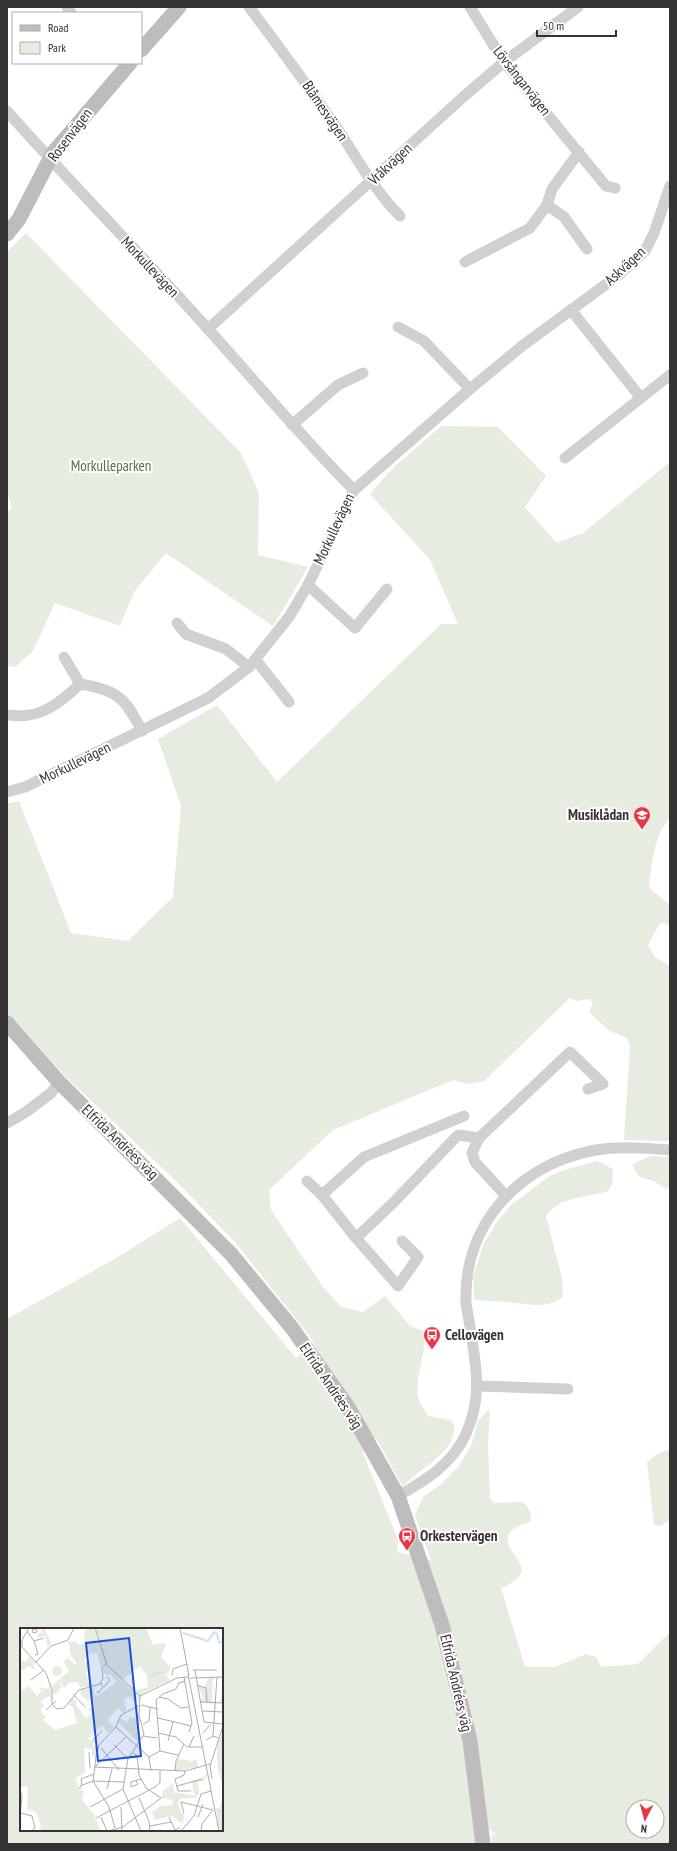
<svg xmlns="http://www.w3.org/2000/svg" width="677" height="1851" font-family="'PT Sans Narrow',sans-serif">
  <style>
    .green { fill: #e6ecdf; fill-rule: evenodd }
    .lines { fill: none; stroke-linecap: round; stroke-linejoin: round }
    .street { stroke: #d0d0d0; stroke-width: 11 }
    .secondary { stroke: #bdbdbd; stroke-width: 15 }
    .labels { text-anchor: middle; stroke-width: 4; stroke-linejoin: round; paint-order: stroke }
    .street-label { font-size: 15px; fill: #333; stroke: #fff }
    .park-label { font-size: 15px; fill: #56703f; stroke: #fff }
    .poi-label { font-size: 15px; font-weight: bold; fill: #333; stroke: #fff; text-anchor: start }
    .inset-river { fill: none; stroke: #cfe2ee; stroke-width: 2 }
    .inset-road { fill: none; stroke: #adadad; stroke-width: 1 }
    .view { fill: #1d4ed8; fill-opacity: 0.15; stroke: #1d4ed8; stroke-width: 2 }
    .inset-edge { fill: none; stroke: #333; stroke-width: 2 }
  </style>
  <rect width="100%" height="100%" fill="#fff"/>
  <!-- green -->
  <g class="green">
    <path d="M26,233L241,453L259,493L258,555L308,567L273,626L166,553L134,592L120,626L55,603L33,651L15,667L7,666V511L12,510L7,490V252Z"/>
    <path d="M441,426L498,427L546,476L525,507L557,543L583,533L670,462V819C653,835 652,865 649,888L670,905V926L665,923H660L648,945L655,957L670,966V1141L624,1140L630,1048L627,1038L608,1030L589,1012L593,1002L589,999L577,1001L570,998L484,1081L468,1084L453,1080L333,1130L269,1190L271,1210L323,1287L341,1307L363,1312L385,1296L410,1326L424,1331C427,1353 415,1374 418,1396C419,1403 425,1410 428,1416L450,1420L455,1426C454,1431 453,1436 451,1441C441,1460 416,1471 403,1487L376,1438L363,1453L398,1540L397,1552L431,1560L415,1515L423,1497L440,1485L458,1467L471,1446L478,1421L488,1410L490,1412L488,1445L490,1498L494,1503L522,1502C529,1507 531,1512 531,1521C525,1525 512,1527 509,1533C499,1556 548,1568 501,1588L525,1667H555L586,1654L596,1657L601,1667L638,1664L670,1632V1844H492L491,1836L496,1834L474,1819L477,1844H7V1319L113,1260L180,1218L296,1358L314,1342L236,1243L177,1182L65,1076L19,1025L7,1022V804L19,801L71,933L128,941L173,897L181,806L158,739L217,705L277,782L441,624H458L430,560L370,494L393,468ZM21,1629H222V1830H21ZM633,1807H657V1831H633Z"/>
    <path d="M650,1156L670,1157V1188L665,1189C662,1187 660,1185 657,1183C647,1176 637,1183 633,1164Z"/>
    <path d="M597,1161L613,1169L612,1184L608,1191C587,1198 559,1196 546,1216L562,1278L563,1297C548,1308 534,1305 518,1303C503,1301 488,1301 474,1300L473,1277L484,1243L497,1222L510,1206L548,1177L561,1171Z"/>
    <path d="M670,1449V1520L660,1526L654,1525L647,1462L656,1455Z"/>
  </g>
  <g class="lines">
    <!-- street -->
    <g class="street">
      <path d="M67,7L71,13"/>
      <path d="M249,7C280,48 310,89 339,131C358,160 375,191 400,216"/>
      <path d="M470,7L504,62L606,186L615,188"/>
      <path d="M7,111C72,185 142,255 208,329C257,383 303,439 354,490"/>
      <path d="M579,152L552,189L547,205L564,217L587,249"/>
      <path d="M465,262L530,228L547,205"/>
      <path d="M571,310L641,398"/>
      <path d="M398,327L424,341L470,389"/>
      <path d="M208,329L462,98L504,62L578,7"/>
      <path d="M292,425L338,385L363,373"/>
      <path d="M565,458L670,375"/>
      <path d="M308,585L355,628L387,589"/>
      <path d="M177,623L186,634L226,649L249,667"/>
      <path d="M64,657L80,684C118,690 125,698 142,731"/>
      <path d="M255,659L289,702"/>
      <path d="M10,715C39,720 60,703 80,684"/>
      <path d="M7,792L25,787L208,698L249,667L289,617L308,585L354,490L470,389L522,346L620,274L645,251L654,233L670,186"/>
      <path d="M7,1123L26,1112L51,1093L59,1082"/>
      <path d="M307,1181L322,1195L356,1238"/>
      <path d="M322,1195L364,1157L464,1116"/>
      <path d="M506,1196L475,1162L472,1153L479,1138L570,1052L603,1084L588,1089"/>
      <path d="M402,1241L418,1257L398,1286L356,1238L393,1203L458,1135L479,1138"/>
      <path d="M478,1386L568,1389"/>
      <path d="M398,1496C425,1481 452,1464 466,1434C483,1396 476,1366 470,1327C469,1319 467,1311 466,1303C463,1226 517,1166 591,1151C616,1146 645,1148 670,1150"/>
    </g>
    <!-- secondary -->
    <g class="secondary">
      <path d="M141,50L179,7"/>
      <path d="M7,234L19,219L53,153L130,63"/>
      <path d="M7,1023L59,1082L231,1254L292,1328L348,1407L398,1496L442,1625L470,1741L483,1844"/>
    </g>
  </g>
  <!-- icons -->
  <defs>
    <g id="school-pin" transform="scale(0.9)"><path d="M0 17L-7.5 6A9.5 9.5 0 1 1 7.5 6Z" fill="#e63946" stroke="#fff"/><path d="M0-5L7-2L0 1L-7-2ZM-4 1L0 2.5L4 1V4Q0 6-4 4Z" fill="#fff"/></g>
    <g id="bus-pin" transform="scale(0.9)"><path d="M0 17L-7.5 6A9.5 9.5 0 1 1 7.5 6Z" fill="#e63946" stroke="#fff"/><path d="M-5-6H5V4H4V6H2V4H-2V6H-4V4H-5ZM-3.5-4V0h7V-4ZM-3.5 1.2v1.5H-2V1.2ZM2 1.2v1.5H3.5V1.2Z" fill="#fff"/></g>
  </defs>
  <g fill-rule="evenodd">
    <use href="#school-pin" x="642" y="815"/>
    <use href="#bus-pin" x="432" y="1335"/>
    <use href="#bus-pin" x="407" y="1536"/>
  </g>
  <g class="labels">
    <!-- street labels -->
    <g class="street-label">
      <text transform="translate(522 81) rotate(52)" y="5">Lövsångarvägen</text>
      <text transform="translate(325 111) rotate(56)" y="5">Blåmesvägen</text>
      <text transform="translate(70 135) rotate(-53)" y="5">Rosenvägen</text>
      <text transform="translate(390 164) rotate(-43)" y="5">Vråkvägen</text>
      <text transform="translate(625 266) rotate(-43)" y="5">Askvägen</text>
      <text transform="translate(150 267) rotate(47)" y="5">Morkullevägen</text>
      <text transform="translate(334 529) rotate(-65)" y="5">Morkullevägen</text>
      <text transform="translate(75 763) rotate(-26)" y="5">Morkullevägen</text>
      <text transform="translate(120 1142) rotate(44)" y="5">Elfrida Andrées väg</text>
      <text transform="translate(331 1386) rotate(56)" y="5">Elfrida Andrées väg</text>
      <text transform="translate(456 1683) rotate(77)" y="5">Elfrida Andrées väg</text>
    </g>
    <!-- park labels -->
    <g class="park-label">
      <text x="111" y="471">Morkulleparken</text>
    </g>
    <!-- poi labels -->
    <g class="poi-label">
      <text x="629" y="820" text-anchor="end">Musiklådan</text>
      <text x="445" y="1340">Cellovägen</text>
      <text x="420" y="1541">Orkestervägen</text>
    </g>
  </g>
  <!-- overview -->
  <g transform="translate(20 1628)">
    <rect width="203" height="203" fill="#fff"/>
    <path d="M21,0H24L31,15L22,26L28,18L25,8L18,10L17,7L21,4L24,7ZM69,0H74L78,15L75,0H126L133,17L144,15L146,17L141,29L151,40L146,47L150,52L123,65L119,73L116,71V77L111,69H107L104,72L106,82L103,85L98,80L88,92L94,99L90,104H87L82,97L68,111L75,114L73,117L77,121L76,129L72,128V121L64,120L65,145L56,150L59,162L64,163L62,172L74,187L81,203H19L21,198L16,184L7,181L8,161L6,158L0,159V60L4,62L9,58L17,68L24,61L20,63V59L26,61L30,58L32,72L29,68L21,73L24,78L21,80V85L26,88L23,92L35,102L57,95L53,79L48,76L51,70L56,73V77L66,90L72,85L66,79L72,81L74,76L71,73L74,72L70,70L69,74L66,71L61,67V61L74,60V66L78,68L96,54L91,47L85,46L83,41L86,32L81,41L77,25L69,26L65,31L64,34L70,35V39L66,45L68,54L73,57L61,60L57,54L49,55L44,60L40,51L41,59L36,66H33L32,58L49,43L43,33L48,30L54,36L57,35L51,28L48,13L56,14L59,17L65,15L64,4ZM120,38L127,48L128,59L116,62L118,64L113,63L93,45L102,52ZM8,28L16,35L13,37L15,40L13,41L10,38L1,43L0,33H7ZM32 43a5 5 0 1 1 10 0a5 5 0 1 1-10 0ZM187,49H197L193,52L192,59L195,60L192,61V67H195H192V73L195,75L180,74L183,70L182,66L179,67L182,65L177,57L183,60L187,56ZM118,86L121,94L117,96L119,107L122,109L118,114L98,94L100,90L107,94L110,89L114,90ZM201,106H203V161L197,136V118ZM157,131L168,132L169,134L177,131L178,139L155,143ZM186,145L187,148L184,153L178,154L179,166L175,170H161L158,175L161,185L164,186L163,196L152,188L135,192L132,184L140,178L152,177L153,172L141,170L144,162L153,155L154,164L175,168L171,153L183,150ZM203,167V203H199L196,181L200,179Z" fill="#e6ecdf" fill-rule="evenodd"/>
    <path class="inset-river" d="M163,5L188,13L194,4L197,6L199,14H203M131,49L135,45L145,44"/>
    <path class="inset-road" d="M9,0L2,12V19L26,45L32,62V76L37,81L44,80L59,62L80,56L83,50L82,40L86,35M75,0L87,37L120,68M160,0L169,48M16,1L17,4L13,5L12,2ZM7,3L14,13M15,27L18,26L14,13L24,10M16,34L31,18L48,12L54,0M173,42H197M175,42L184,94L203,96M168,46L199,203M152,47L153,41L167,36M164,49L172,95L169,104M170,50L203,49M11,52L24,42M177,57L186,60L187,74M84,59L90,52L87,49M77,63L78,65L83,59L81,55M53,66L65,79M120,68L119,87L124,106L108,131L103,161L121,203M120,68L157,50L168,49M139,69L148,71L161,80L168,79M180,74L203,75M202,75L203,59M121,77L138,81M26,82L36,73M182,83L203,84M138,90L171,98M123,96L129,93L130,80M96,99L129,129L131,143M138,105L156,109L167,119H183M183,105L191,96M123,108L137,110M193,108L197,49M186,112L193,108L198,110M72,113L82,103M148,113L153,94M94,117L108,131M169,119L174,108M81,120L99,142M140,123L136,72L143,66L156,61L159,55L165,53M69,124L70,140M129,129L140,123L158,127M74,139L165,143L190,136M75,139L106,109M155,143L156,133L164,116M165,143L164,147L155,151L158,163H171M192,151L190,138L203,98M116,153L118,156L111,159V154L121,151M62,157L61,151L74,146M157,158L182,151M60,161V158L73,153L104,154M87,161L92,141M0,162L2,168L0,189M119,170L129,193L130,203M70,179L103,161M101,179L102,203M1,185L12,188L15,200L11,203M164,185L161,174L193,182L182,196L181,203M81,189L87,203M149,189L155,202L160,199M178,189L183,176M76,190L135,159L140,155V143M130,198L151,194M95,200L89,179L73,153L76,129L79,117L95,100L101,87L120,77M88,203L103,199L141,170L126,160L119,147L117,128L113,125M161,203L174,188L181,166L191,163"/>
    <path class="view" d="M109,10L121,128L78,133L66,15Z"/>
    <rect width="203" height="203" class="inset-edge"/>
  </g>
  <!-- border -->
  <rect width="677" height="1851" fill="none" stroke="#333333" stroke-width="16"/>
  <!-- legend -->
  <rect x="12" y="12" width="130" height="52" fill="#ffffff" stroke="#adadad"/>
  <rect x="20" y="25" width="20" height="6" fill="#bdbdbd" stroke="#adadad"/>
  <text x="48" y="32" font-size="12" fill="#333333">Road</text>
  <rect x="20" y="42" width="20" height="12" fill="#e6ecdf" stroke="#adadad"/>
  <text x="48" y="52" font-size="12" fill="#333333">Park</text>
  <!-- north arrow -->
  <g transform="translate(645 1819) rotate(186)"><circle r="19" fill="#ffffff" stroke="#adadad"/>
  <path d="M0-3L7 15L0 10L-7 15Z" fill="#e63946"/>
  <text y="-6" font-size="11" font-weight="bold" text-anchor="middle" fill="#333333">N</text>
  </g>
  <!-- scale -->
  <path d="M537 30v6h79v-6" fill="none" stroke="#333333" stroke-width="2"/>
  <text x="543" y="30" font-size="12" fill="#333333" stroke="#ffffff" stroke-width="3" paint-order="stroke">50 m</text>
</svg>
